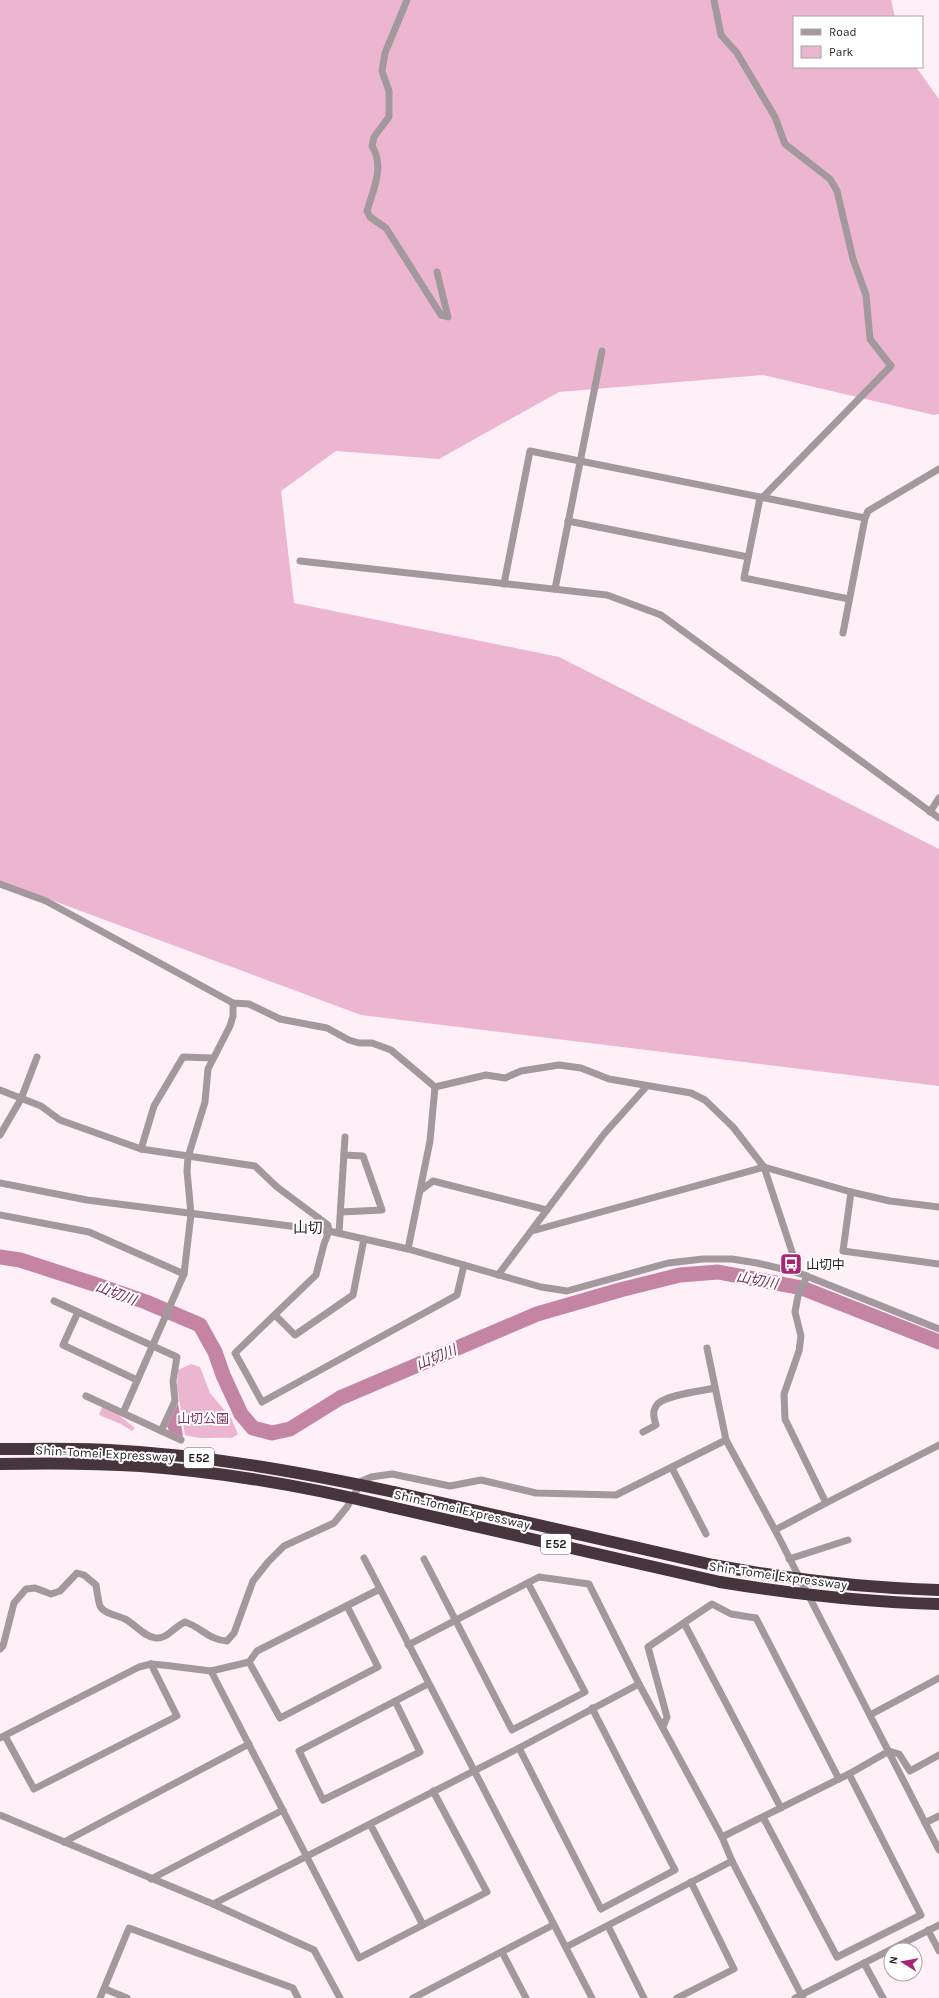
<svg xmlns="http://www.w3.org/2000/svg" width="939" height="1998" font-family="Karla,'Noto Sans JP',sans-serif">
  <style>
    .green { fill: #ecb6d0 }
    .water { fill: #c485a5 }
    .lines { fill: none; stroke-linecap: round; stroke-linejoin: round }
    .river { stroke: #c485a5; stroke-width: 15 }
    .minor { stroke: #a3999d; stroke-width: 7 }
    .motorway { stroke: #47353e; stroke-width: 12 }
    .motorway-bridge { stroke: #47353e; stroke-width: 12 }
    .labels { text-anchor: middle; stroke-width: 4; stroke-linejoin: round; paint-order: stroke }
    .shield { fill: #fff; stroke: #686265; stroke-width: 1 }
    .shield-label { font-size: 12px; font-weight: bold; fill: #271f23 }
    .poi-label { font-size: 13px; fill: #271f23; stroke: #fff; text-anchor: start }
    .park-label { font-size: 13px; fill: #843661; stroke: #fff }
    .street-label { font-size: 13px; fill: #271f23; stroke: #fff }
    .water-label { font-size: 14px; font-style: italic; fill: #792d58; stroke: #fff }
    .quarter-label { font-size: 15px; fill: #271f23; stroke: #fff }
  </style>
  <rect width="100%" height="100%" fill="#fff0f7"/>
  <!-- green -->
  <g class="green">
    <path d="M0,0H891L895,17H794V67H916L939,99V414L934,415L763,375L559,392L439,459L336,451L281,491L294,603L559,657L939,849V1086L361,1015L0,881Z"/>
    <path d="M191,1364L200,1367L210,1393L231,1418L238,1434L232,1438C215,1437 201,1440 185,1435L177,1386L178,1370Z"/>
    <path d="M102,1407L116,1413L135,1428L132,1431L121,1424L99,1415Z"/>
  </g>
  <!-- water -->
  <path class="water" d="M178,1403L183,1437L169,1431L167,1426Z"/>
  <g class="lines">
    <!-- river -->
    <path class="river" d="M0,1257L20,1260L94,1284L146,1302L200,1325L215,1352L223,1375L241,1414L253,1428L272,1433L290,1429L340,1398L537,1314L620,1290L680,1275L718,1272L802,1288L939,1342"/>
    <!-- minor -->
    <g class="minor">
      <path d="M407,0L385,53L382,71L389,91V117L374,137L372,146C385,167 373,190 367,211L370,217L386,228L441,315L448,317L437,272"/>
      <path d="M714,0L721,35L737,53L775,117L785,144L830,179L837,191L853,259L866,295L870,339L891,366L762,498"/>
      <path d="M760,498L744,578L849,599"/>
      <path d="M568,521L748,557"/>
      <path d="M300,561L607,595L661,615L939,818"/>
      <path d="M504,584L530,451L865,518"/>
      <path d="M555,589L602,351"/>
      <path d="M843,633L865,518L868,511L939,469"/>
      <path d="M930,812L939,798"/>
      <path d="M0,884L46,901L233,1003L249,1004L280,1019L327,1028L349,1040L359,1043H372L391,1050L435,1087"/>
      <path d="M435,1087L486,1075L505,1078L521,1071L559,1065L581,1068L609,1079L691,1093L705,1100L733,1127L764,1167L799,1273"/>
      <path d="M0,1090L41,1106L60,1120L141,1149L255,1166L277,1187L328,1225L329,1231L324,1244L316,1275L235,1353L262,1402L457,1295L464,1265"/>
      <path d="M0,1135L21,1099L37,1057"/>
      <path d="M141,1149L154,1106L183,1057L212,1058"/>
      <path d="M0,1183L87,1200L329,1231L408,1249L541,1287L567,1291L668,1263L703,1259H732L757,1263L799,1273L939,1329"/>
      <path d="M421,1190L433,1181L547,1210"/>
      <path d="M851,1192L843,1251L939,1264"/>
      <path d="M341,1212L382,1210L363,1156L344,1155"/>
      <path d="M0,1215L89,1232L184,1274"/>
      <path d="M532,1231L764,1167L851,1192L890,1201L939,1207"/>
      <path d="M339,1233L345,1137"/>
      <path d="M408,1249L430,1141L435,1087"/>
      <path d="M498,1275L604,1134L647,1086"/>
      <path d="M54,1301L177,1357L173,1381L175,1401L161,1431"/>
      <path d="M78,1312L63,1345L137,1380"/>
      <path d="M275,1315L295,1335L353,1295L364,1239"/>
      <path d="M707,1348L726,1440L775,1530L939,1850"/>
      <path d="M86,1396L181,1440"/>
      <path d="M123,1413L184,1274L191,1214L187,1171L188,1157L205,1102L208,1069L230,1026L233,1016V1003"/>
      <path d="M643,1432L656,1425C654,1418 652,1413 656,1406C662,1395 702,1391 715,1388"/>
      <path d="M672,1468L706,1534"/>
      <path d="M826,1503L939,1445"/>
      <path d="M775,1530L826,1503L785,1419L784,1394L799,1351L801,1336L795,1312L798,1296L807,1276"/>
      <path d="M364,1558L592,1998"/>
      <path d="M424,1559L512,1730L585,1692L528,1583"/>
      <path d="M789,1559L848,1540"/>
      <path d="M684,1623L781,1808"/>
      <path d="M408,1645L539,1577L589,1584L639,1684L722,1837L732,1861L803,1998"/>
      <path d="M0,1649L3,1646L14,1603L26,1589L35,1588L51,1594L60,1591L77,1573L84,1575L96,1585C97,1591 98,1600 100,1606C104,1614 117,1615 125,1619C135,1624 144,1637 156,1638C167,1639 175,1626 185,1622C201,1627 209,1640 227,1641L234,1633L253,1581L268,1562L284,1546L334,1523L347,1507L362,1481L371,1477L392,1474L450,1486L481,1480L536,1493L616,1495L726,1440"/>
      <path d="M249,1662L280,1718L378,1667L347,1606"/>
      <path d="M211,1671L359,1958L487,1892L433,1791"/>
      <path d="M395,1701L420,1752L323,1800L299,1751L428,1684"/>
      <path d="M870,1715L939,1678"/>
      <path d="M663,1727L667,1717L648,1647L712,1604L731,1614L756,1618L839,1779"/>
      <path d="M5,1736L34,1789L177,1716L151,1664"/>
      <path d="M0,1738L139,1667L151,1664L163,1665L211,1671L249,1662L257,1651L380,1589"/>
      <path d="M519,1748L601,1909L675,1870L592,1708"/>
      <path d="M0,1815L213,1904L314,1950L340,1998"/>
      <path d="M763,1817L837,1957L921,1915L849,1774"/>
      <path d="M925,1823L939,1816"/>
      <path d="M370,1824L423,1925"/>
      <path d="M722,1837L849,1774L889,1751L899,1754L910,1771L939,1755"/>
      <path d="M64,1842L249,1744"/>
      <path d="M151,1879L283,1810"/>
      <path d="M213,1904L519,1748L639,1684"/>
      <path d="M608,1926L644,1998"/>
      <path d="M928,1930L939,1951"/>
      <path d="M566,1947L732,1861"/>
      <path d="M502,1952L526,1998"/>
      <path d="M864,1963L883,1998"/>
      <path d="M105,1989L127,1998"/>
      <path d="M100,1998L129,1928L293,1988L298,1998"/>
      <path d="M413,1998L553,1925"/>
      <path d="M677,1998L734,1969L691,1882"/>
      <path d="M795,1998L939,1925"/>
    </g>
    <!-- motorway -->
    <g class="motorway">
      <path d="M394,1492L713,1565"/>
      <path d="M391,1507L720,1582"/>
    </g>
    <!-- motorway-bridge -->
    <g class="motorway-bridge">
      <path d="M0,1449C36,1449 73,1448 109,1450C206,1455 300,1472 394,1492"/>
      <path d="M0,1464C47,1463 93,1463 140,1466C224,1472 309,1487 391,1507"/>
      <path d="M713,1565C788,1579 863,1588 939,1590"/>
      <path d="M720,1582C793,1594 865,1602 939,1604"/>
    </g>
  </g>
  <!-- icons -->
  <defs>
    <g id="bus-square" transform="scale(1.15)"><rect x="-9" y="-9" width="18" height="18" rx="4" fill="#a62574" stroke="#fff"/><path d="M-5-6H5V4H4V6H2V4H-2V6H-4V4H-5ZM-3.5-4V0h7V-4ZM-3.5 1.2v1.5H-2V1.2ZM2 1.2v1.5H3.5V1.2Z" fill="#fff"/></g>
  </defs>
  <g fill-rule="evenodd">
    <use href="#bus-square" x="791" y="1264"/>
  </g>
  <g class="labels">
    <!-- shield labels -->
    <g class="shield">
      <rect x="184" y="1448" width="30" height="20" rx="3"/>
      <rect x="541" y="1534" width="30" height="20" rx="3"/>
    </g>
    <g class="shield-label">
      <text x="199" y="1462">E52</text>
      <text x="556" y="1548">E52</text>
    </g>
    <!-- poi labels -->
    <g class="poi-label">
      <text x="806" y="1269">山切中</text>
    </g>
    <!-- park labels -->
    <g class="park-label">
      <text x="203" y="1423">山切公園</text>
    </g>
    <!-- street labels -->
    <g class="street-label">
      <text transform="translate(105 1453) rotate(3)" y="5">Shin-Tomei Expressway</text>
      <text transform="translate(462 1509) rotate(13)" y="5">Shin-Tomei Expressway</text>
      <text transform="translate(778 1575) rotate(8)" y="5">Shin-Tomei Expressway</text>
    </g>
    <!-- water labels -->
    <g class="water-label">
      <text transform="translate(757 1280) rotate(11)" y="5">山切川</text>
      <text transform="translate(116 1293) rotate(21)" y="5">山切川</text>
      <text transform="translate(436 1357) rotate(-23)" y="5">山切川</text>
    </g>
    <!-- quarter labels -->
    <g class="quarter-label">
      <text x="308" y="1233">山切</text>
    </g>
  </g>
  <!-- legend -->
  <rect x="793" y="16" width="130" height="52" fill="#ffffff" stroke="#a9a5a7"/>
  <rect x="801" y="29" width="20" height="6" fill="#a3999d" stroke="#a9a5a7"/>
  <text x="829" y="36" font-size="12" fill="#271f23">Road</text>
  <rect x="801" y="46" width="20" height="12" fill="#ecb6d0" stroke="#a9a5a7"/>
  <text x="829" y="56" font-size="12" fill="#271f23">Park</text>
  <!-- north arrow -->
  <g transform="translate(903 1962) rotate(281)"><circle r="19" fill="#ffffff" stroke="#a9a5a7"/>
  <path d="M0-3L7 15L0 10L-7 15Z" fill="#a62574"/>
  <text y="-6" font-size="11" font-weight="bold" text-anchor="middle" fill="#271f23">N</text>
  </g>
</svg>
